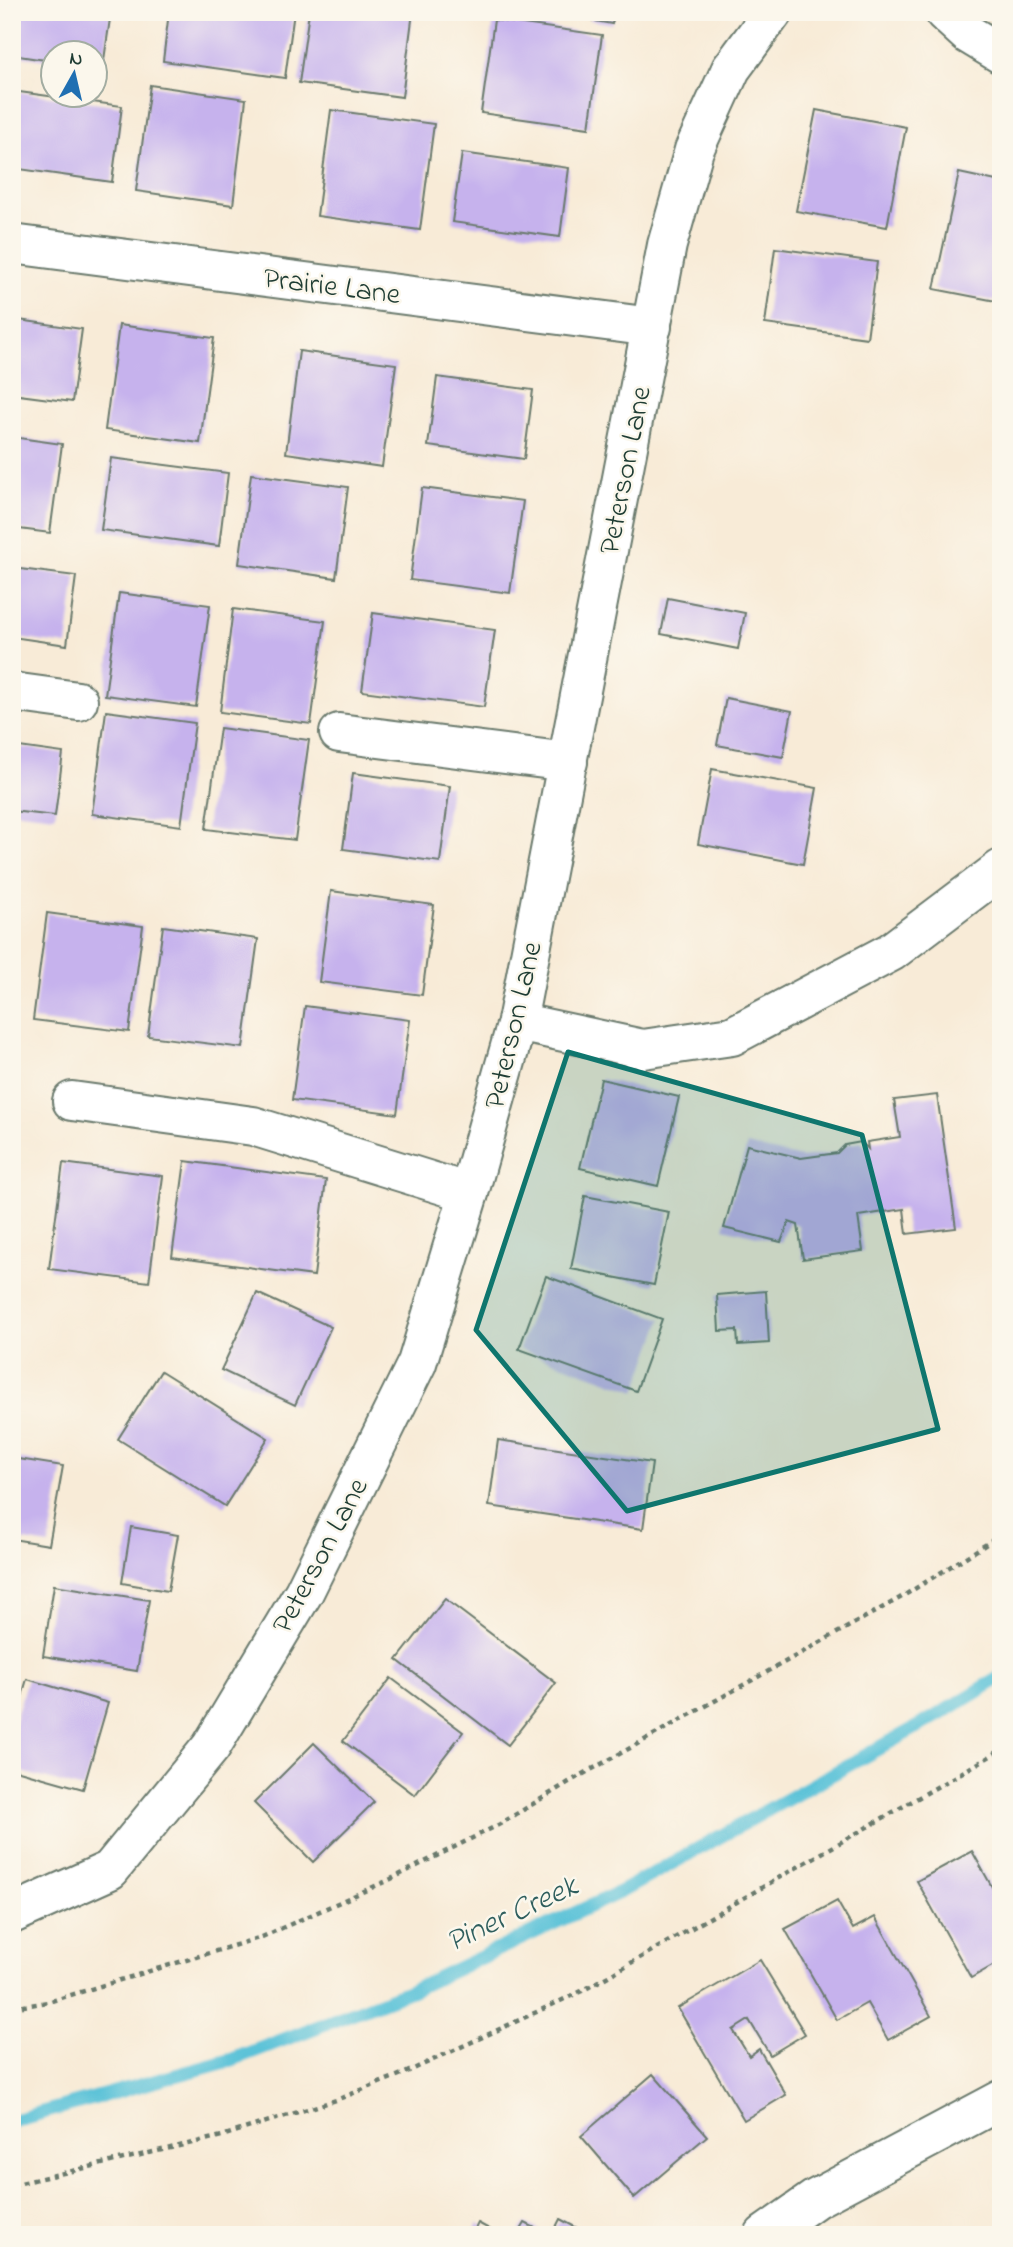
<svg xmlns="http://www.w3.org/2000/svg" width="1013" height="2247" font-family="'Indie Flower',sans-serif">
  <style>
    .lines { fill: none; stroke-linecap: round; stroke-linejoin: round }
    .stream { stroke: #5bc2d8; stroke-width: 14 }
    .building { fill: #c6b2ed }
    .minor-casing { stroke: #6b7a6d; stroke-width: 42 }
    .path { stroke: #6b7a6d; stroke-width: 4.5; stroke-dasharray: 5 5; stroke-linecap: butt }
    .minor { stroke: #fff; stroke-width: 38 }
    .marked { fill: #0f766e; fill-opacity: 0.2; stroke: #0f766e; stroke-width: 5; stroke-linejoin: round }
    .labels { text-anchor: middle; stroke-width: 5; stroke-linejoin: round; paint-order: stroke }
    .street-label { font-size: 30px; fill: #1f3d34; stroke: #fbf7ec }
    .water-label { font-size: 32px; font-style: italic; fill: #2e5e5d; stroke: #fbf7ec }
  </style>
  <rect width="100%" height="100%" fill="#fbf7ec"/>
  <filter id="ink" filterUnits="userSpaceOnUse"><feTurbulence type="fractalNoise" baseFrequency=".0143" numOctaves="2"/><feDisplacementMap in="SourceGraphic" scale="14" xChannelSelector="R" yChannelSelector="G"/><feConvolveMatrix kernelMatrix="1 2 1 2 8 2 1 2 1" color-interpolation-filters="sRGB"/></filter>
  <filter id="wash" filterUnits="userSpaceOnUse"><feTurbulence type="fractalNoise" baseFrequency=".00686" numOctaves="4" result="noise"/><feDisplacementMap in="SourceGraphic" scale="28" xChannelSelector="R" yChannelSelector="G"/><feGaussianBlur stdDeviation="1.57" result="paint"/><feColorMatrix in="noise" values="0 0 0 0 0 0 0 0 0 0 0 0 0 0 0 0 0 1.4 0 .05"/><feComposite in="paint" operator="in"/></filter>
  <g filter="url(#wash)">
    <rect width="100%" height="100%" fill="#f8ebd7"/>
    <g class="lines">
      <!-- stream -->
      <path class="stream" d="M12,2121L231,2060L412,1990L622,1891L935,1717L1001,1677"/>
    </g>
    <g id="blocks">
      <!-- building -->
      <g class="building">
        <path d="M12,12H111L103,67L94,66V52H52V61L12,55Z"/>
        <path d="M169,12H294L285,78L163,61Z"/>
        <path d="M309,12H413L402,97L299,83Z"/>
        <path d="M592,12H615L612,24L590,20Z"/>
        <path d="M494,20L602,35L589,128L481,113Z"/>
        <path d="M150,85L246,99L233,205L136,191Z"/>
        <path d="M12,91L122,106L112,182L12,168Z"/>
        <path d="M331,110L434,124L420,230L317,216Z"/>
        <path d="M816,110L906,127L887,227L796,211Z"/>
        <path d="M462,153L569,168L560,237L452,222Z"/>
        <path d="M959,173L1001,182V302L934,289Z"/>
        <path d="M775,248L877,262L867,338L765,324Z"/>
        <path d="M12,319L82,329L72,402L12,394Z"/>
        <path d="M119,325L214,338L200,443L105,430Z"/>
        <path d="M299,351L396,364L382,467L286,453Z"/>
        <path d="M437,377L533,390L524,459L428,446Z"/>
        <path d="M12,437L62,444L50,533L12,528Z"/>
        <path d="M111,458L228,473L219,546L101,530Z"/>
        <path d="M251,474L348,487L336,578L239,564Z"/>
        <path d="M422,488L523,501L510,593L410,580Z"/>
        <path d="M12,568L76,576L67,645L12,637Z"/>
        <path d="M119,593L210,605L196,707L105,695Z"/>
        <path d="M668,598L745,613L738,649L661,634Z"/>
        <path d="M233,609L325,621L311,724L220,712Z"/>
        <path d="M373,613L495,630L484,707L362,691Z"/>
        <path d="M726,698L792,711L783,757L717,745Z"/>
        <path d="M106,711L195,723L181,826L92,814Z"/>
        <path d="M220,728L309,740L295,840L206,829Z"/>
        <path d="M12,746L63,753L55,816L12,811Z"/>
        <path d="M712,769L817,788L803,864L698,844Z"/>
        <path d="M353,773L450,786L440,862L343,849Z"/>
        <path d="M331,891L434,905L422,995L319,982Z"/>
        <path d="M47,913L143,926L129,1032L33,1020Z"/>
        <path d="M163,926L258,939L243,1048L148,1036Z"/>
        <path d="M305,1006L410,1020L397,1114L292,1100Z"/>
        <path d="M601,1079L679,1097L658,1186L580,1168Z"/>
        <path d="M937,1095L956,1228L907,1234L904,1209L858,1216L863,1251L803,1259L798,1225L789,1222L781,1242L724,1228L747,1145L801,1158L837,1153L845,1145L861,1142L868,1149L867,1142L900,1137L894,1100Z"/>
        <path d="M185,1161L326,1180L314,1276L172,1257Z"/>
        <path d="M63,1163L163,1176L149,1282L49,1269Z"/>
        <path d="M585,1196L669,1212L654,1285L571,1269Z"/>
        <path d="M546,1276L662,1319L636,1391L519,1349Z"/>
        <path d="M766,1291L769,1343L738,1345L737,1330L719,1331L717,1295Z"/>
        <path d="M257,1293L331,1327L295,1405L221,1370Z"/>
        <path d="M161,1371L268,1438L225,1506L118,1439Z"/>
        <path d="M498,1440L652,1463L643,1529L489,1506Z"/>
        <path d="M12,1458L63,1466L49,1545L12,1539Z"/>
        <path d="M131,1527L178,1535L168,1591L122,1583Z"/>
        <path d="M54,1585L149,1600L137,1671L43,1656Z"/>
        <path d="M445,1599L556,1683L508,1745L397,1660Z"/>
        <path d="M391,1678L463,1732L415,1795L343,1741Z"/>
        <path d="M27,1679L108,1703L83,1789L12,1769V1730Z"/>
        <path d="M314,1743L374,1802L313,1862L254,1803Z"/>
        <path d="M972,1851L1001,1903V1961L971,1978L917,1881Z"/>
        <path d="M837,1901L853,1929L875,1917L931,2016L888,2040L867,2003L837,2020L785,1929Z"/>
        <path d="M760,1960L805,2034L770,2055L749,2020L733,2030L749,2056L759,2049L786,2095L744,2120L678,2008Z"/>
        <path d="M653,2074L707,2136L634,2198L581,2136Z"/>
        <path d="M560,2219L590,2235H552Z"/>
        <path d="M478,2223L500,2235H472Z"/>
        <path d="M525,2223L549,2235H518Z"/>
      </g>
    </g>
  </g>
  <g filter="url(#ink)">
    <use href="#blocks" fill-opacity="0" stroke="#6b7a6d" stroke-width="2"/>
    <g class="lines">
      <!-- minor casing -->
      <g class="minor-casing">
        <g id="minor">
          <path d="M944,12L968,34L1001,54"/>
          <path d="M12,244L652,327"/>
          <path d="M12,692L78,701"/>
          <path d="M339,733L568,762"/>
          <path d="M517,1022L643,1049L732,1036L891,952L1001,869"/>
          <path d="M72,1101L253,1126L469,1193"/>
          <path d="M12,1914L110,1870L211,1747L304,1592L417,1363L469,1193L517,1022L667,245L694,150L731,69L773,12"/>
          <path d="M764,2235L815,2199L1001,2100"/>
        </g>
      </g>
      <!-- path -->
      <g class="path">
        <path d="M12,2008L48,2002L262,1937L391,1879L500,1824L569,1782L900,1598L1001,1535"/>
        <path d="M12,2185L222,2136L336,2100L407,2072L584,1990L1001,1750"/>
      </g>
      <!-- minor -->
      <use href="#minor" class="minor"/>
    </g>
  </g>
  <!-- marked area -->
  <path class="marked" d="M568,1052L862,1135L938,1429L627,1511L476,1330Z"/>
  <g class="labels">
    <!-- street labels -->
    <g class="street-label">
      <text transform="translate(332 285) rotate(7)" y="10">Prairie Lane</text>
      <text transform="translate(624 470) rotate(-79)" y="10">Peterson Lane</text>
      <text transform="translate(512 1025) rotate(-77)" y="10">Peterson Lane</text>
      <text transform="translate(319 1555) rotate(-62)" y="10">Peterson Lane</text>
    </g>
    <!-- water labels -->
    <g class="water-label">
      <text transform="translate(511 1912) rotate(-25)" y="11">Piner Creek</text>
    </g>
  </g>
  <!-- margin -->
  <rect width="1013" height="2247" fill="none" stroke="#fbf7ec" stroke-width="42"/>
  <!-- north arrow -->
  <g transform="translate(74 74) rotate(8)"><circle r="33" fill="#fbf7ec" stroke="#a3ada2" stroke-width="2"/>
  <path d="M0-5L12 26L0 18L-12 26Z" fill="#1f6fb2"/>
  <text y="-10" font-size="19" font-weight="bold" text-anchor="middle" fill="#1f3d34">N</text>
  </g>
</svg>
